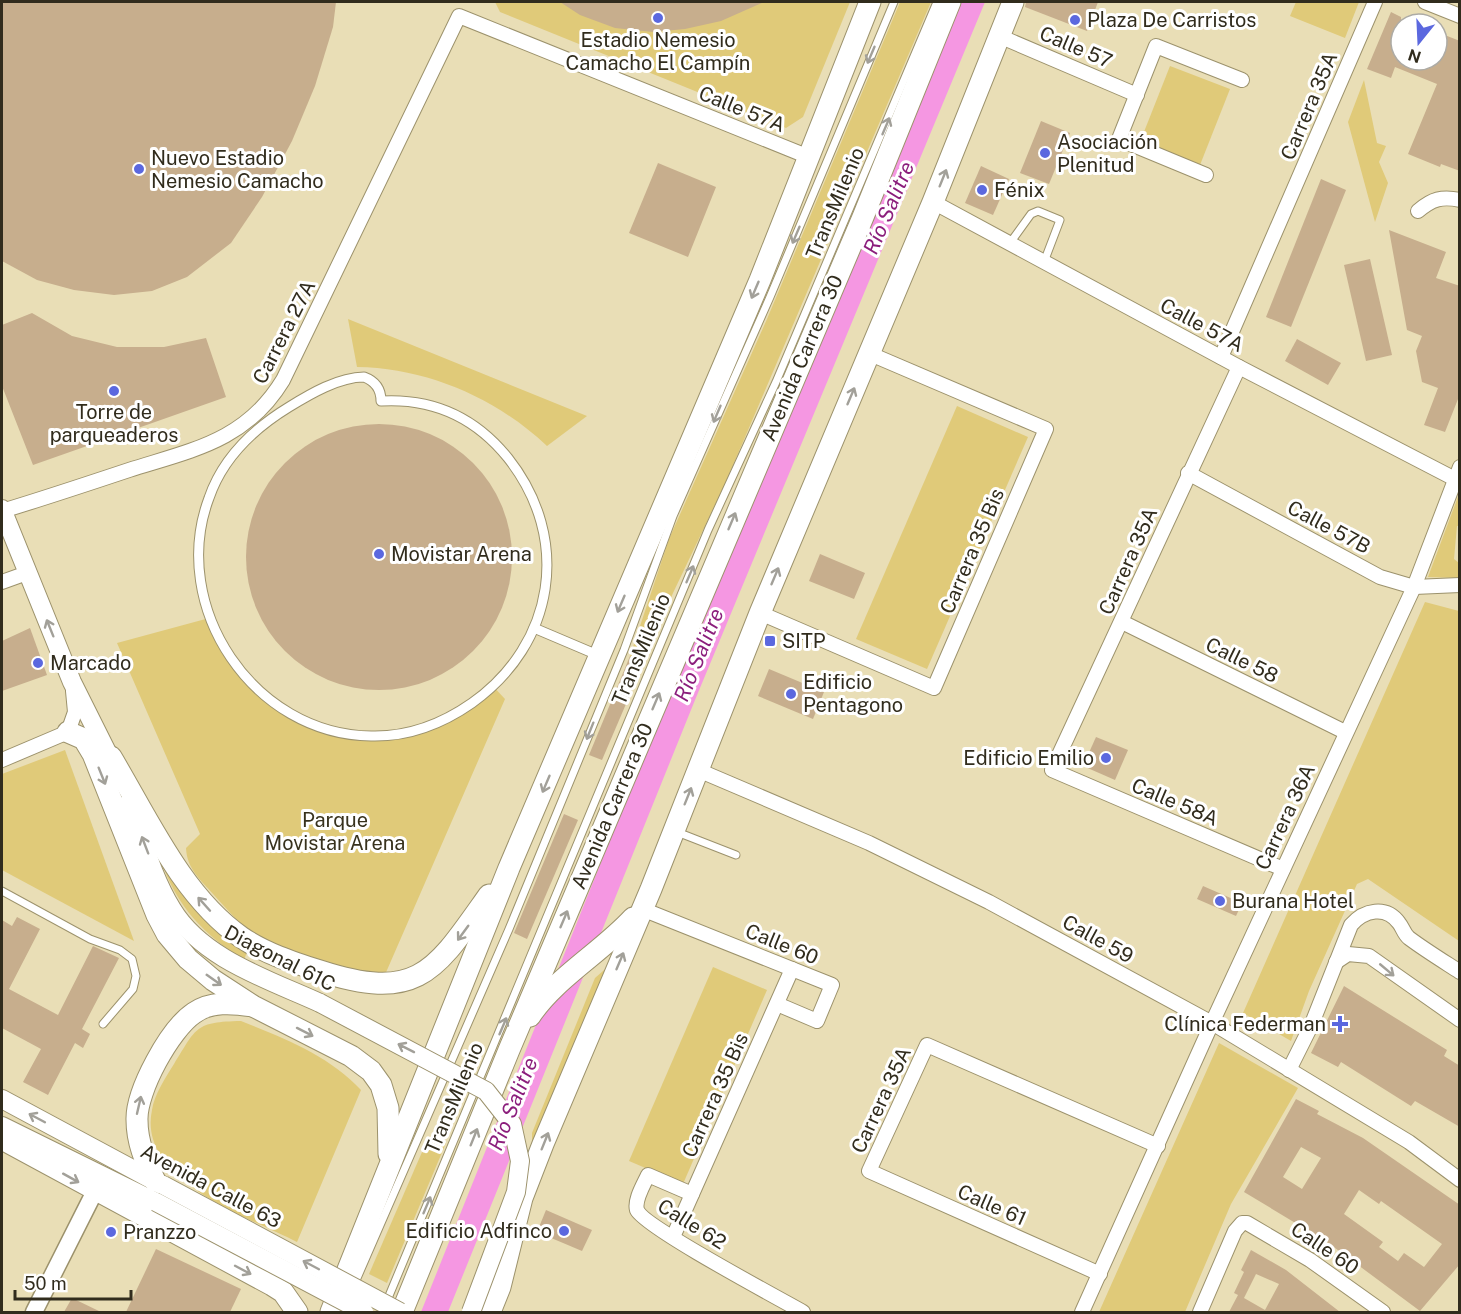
<svg xmlns="http://www.w3.org/2000/svg" width="1461" height="1314" font-family="'Public Sans',sans-serif">
  <style>
    .green { fill: #e0ca79 }
    .water { fill: #f597e2 }
    .building { fill: #c7ae8d; fill-rule: evenodd }
    .lines { fill: none; stroke-linecap: round; stroke-linejoin: round }
    .service-casing { stroke: #9c926c; stroke-width: 9 }
    .pedestrian-casing { stroke: #9c926c; stroke-width: 11 }
    .minor-casing { stroke: #9c926c; stroke-width: 16 }
    .tertiary-casing { stroke: #9c926c; stroke-width: 19 }
    .secondary-casing { stroke: #9c926c; stroke-width: 20 }
    .trunk-casing { stroke: #9c926c; stroke-width: 23 }
    .service { stroke: #fff; stroke-width: 7 }
    .pedestrian { stroke: #fff; stroke-width: 9 }
    .minor { stroke: #fff; stroke-width: 14 }
    .tertiary { stroke: #fff; stroke-width: 16 }
    .secondary { stroke: #fff; stroke-width: 18 }
    .trunk { stroke: #fff; stroke-width: 21 }
    .secondary-bridge-casing { stroke: #9c926c; stroke-width: 20; stroke-linecap: butt }
    .secondary-bridge { stroke: #fff; stroke-width: 18 }
    .oneway { stroke: #a2a099 }
    .poi-dot { fill: #5b68df; stroke: #fff; stroke-width: 2 }
    .labels { text-anchor: middle; stroke-width: 6; stroke-linejoin: round; paint-order: stroke }
    .poi-label { font-size: 20px; fill: #312c1d; stroke: #fff; text-anchor: start }
    .street-label { font-size: 20px; fill: #312c1d; stroke: #fff }
    .park-label { font-size: 20px; fill: #38321d; stroke: #fff }
    .water-label { font-size: 21px; font-style: italic; fill: #8b1e7c; stroke: #fff }
  </style>
  <rect width="100%" height="100%" fill="#e9deb6"/>
  <!-- green -->
  <g class="green">
    <path d="M495,2H850L803,117L786,128L500,12Z"/>
    <path d="M900,2H931L725,484L673,593L644,662L630,656L669,539L767,319Z"/>
    <path d="M1296,2H1359L1345,38L1290,16Z"/>
    <path d="M1170,66L1230,89L1200,165L1140,142Z"/>
    <path d="M1364,80L1377,143L1386,146L1379,162L1388,183L1375,222L1348,122Z"/>
    <path d="M348,319L587,416L547,446C496,398 427,368 357,367Z"/>
    <path d="M957,406L1028,437L927,669L856,639Z"/>
    <path d="M1459,494V526H1457L1454,559L1459,563V578L1428,577Z"/>
    <path d="M1425,602L1459,611V941L1368,879L1357,884L1309,991L1291,1041L1243,1013Z"/>
    <path d="M213,617C226,644 241,676 266,695C319,737 401,747 459,709C470,702 480,692 490,683L505,699L384,977C352,977 275,950 249,931C236,920 225,907 213,894C200,879 187,869 186,848L200,834L117,643Z"/>
    <path d="M65,750L134,941L2,870V774Z"/>
    <path d="M161,860L247,952L244,960C204,935 176,906 161,860Z"/>
    <path d="M611,964L532,1151V1133L595,978Z"/>
    <path d="M713,967L767,990L683,1184L629,1161Z"/>
    <path d="M241,1021C284,1038 330,1056 361,1090L297,1242C248,1217 137,1180 152,1110C154,1095 166,1077 174,1064C197,1027 195,1022 241,1021Z"/>
    <path d="M1219,1043L1298,1088L1231,1204L1185,1312H1099Z"/>
    <path d="M429,1136L446,1143L387,1283L369,1274Z"/>
  </g>
  <!-- water -->
  <path class="water" d="M953,2H985L695,700L448,1312H421L674,680Z"/>
  <!-- building -->
  <g class="building">
    <path d="M2,2H336L333,27L315,86L292,141L262,197L231,243L187,277L152,291L114,295L74,290L37,280L2,261Z"/>
    <path d="M560,2H764L721,21L685,29L653,32L615,28L580,15Z"/>
    <path d="M1026,2H1098L1087,31L1025,7Z"/>
    <path d="M1391,12L1401,17V60H1437V32L1460,41V171L1441,164L1440,167L1408,154L1437,84L1395,67L1391,78L1367,69Z"/>
    <path d="M1041,121L1070,133L1049,184L1020,173Z"/>
    <path d="M658,163L716,187L688,257L629,233Z"/>
    <path d="M981,166L1009,179L993,215L965,203Z"/>
    <path d="M1321,179L1346,190L1291,327L1266,317Z"/>
    <path d="M1389,230L1446,252L1436,278L1460,286V394L1445,432L1424,425L1438,388L1422,382L1416,351L1422,336L1407,330Z"/>
    <path d="M1370,259L1392,355L1366,361L1344,265Z"/>
    <path d="M32,313L72,336L117,347H164L206,338L226,397L33,465L2,386V325Z"/>
    <path d="M1297,339L1341,363L1328,385L1285,361Z"/>
    <circle cx="379" cy="557" r="133"/>
    <path d="M820,554L865,573L854,599L809,581Z"/>
    <path d="M30,628L47,675L2,691V641Z"/>
    <path d="M630,656L644,662L602,760L589,755Z"/>
    <path d="M769,669L824,692L813,719L758,696Z"/>
    <path d="M1096,737L1128,750L1115,780L1083,766Z"/>
    <path d="M564,814L578,820L527,939L514,933Z"/>
    <path d="M1203,886L1242,903L1236,916L1197,899Z"/>
    <path d="M17,917L40,929L9,989L58,1015L93,946L119,958L82,1029L90,1034L83,1048L75,1043L48,1095L23,1082L41,1049L2,1028V920L12,926Z"/>
    <path d="M1344,986L1447,1050L1444,1056L1460,1066V1127L1415,1101L1411,1106L1341,1062L1338,1067L1311,1053Z"/>
    <path d="M1296,1099L1319,1111L1317,1114L1363,1138L1460,1205V1264L1420,1311L1327,1242L1244,1192ZM1301,1147L1321,1158L1302,1189L1283,1177ZM1359,1190L1379,1204L1381,1201L1442,1244L1424,1267L1404,1253L1398,1261L1379,1247L1383,1242L1344,1214Z"/>
    <path d="M546,1210L592,1230L582,1251L537,1232Z"/>
    <path d="M156,1249L241,1289L230,1312H126Z"/>
    <path d="M1251,1250L1286,1270L1340,1312H1229L1238,1295L1234,1293L1244,1272L1241,1270ZM1256,1274L1279,1284L1265,1310L1244,1298Z"/>
    <path d="M72,1298L101,1312H64Z"/>
  </g>
  <g class="lines">
    <!-- service casing -->
    <g class="service-casing">
      <g id="service">
        <path d="M1010,243L1031,214L1038,211L1060,220L1044,262"/>
        <path d="M677,832L736,855"/>
        <path d="M2,891L90,939L120,950L132,959L136,976L133,989L103,1024"/>
        <path d="M354,1285L509,929L624,650L673,516L770,297L894,2"/>
        <path d="M386,1303L708,530L776,382L937,2"/>
      </g>
    </g>
    <!-- pedestrian casing -->
    <g class="pedestrian-casing">
      <g id="pedestrian">
        <path d="M364,377C375,381 381,389 381,401C433,398 475,417 508,458C572,539 555,644 472,703C442,724 408,737 371,736C254,735 168,607 209,498C223,457 253,429 289,407C310,394 339,377 364,377Z"/>
        <path d="M534,628L600,656"/>
      </g>
    </g>
    <!-- minor casing -->
    <g class="minor-casing">
      <g id="minor">
        <path d="M1425,2L1460,16"/>
        <path d="M999,36L1137,95"/>
        <path d="M1206,175L1119,139L1156,46L1242,80"/>
        <path d="M933,202L1239,367L1455,479"/>
        <path d="M1418,211C1432,199 1442,196 1460,200"/>
        <path d="M1221,357L1375,2"/>
        <path d="M1239,367L1052,770L1283,869"/>
        <path d="M1188,473L1380,577L1414,587L1460,585"/>
        <path d="M2,511C45,498 87,484 129,470C192,450 246,441 283,380L459,16L809,157"/>
        <path d="M2,582L27,573"/>
        <path d="M760,613L934,688L1046,429L868,353"/>
        <path d="M1122,622L1345,732"/>
        <path d="M2,760L68,732L75,712L73,691"/>
        <path d="M698,770L869,843L989,902L1212,1023L1409,1142L1460,1180"/>
        <path d="M642,909L832,985L817,1021L777,1004"/>
        <path d="M1336,962L1348,954L1369,956L1460,1020"/>
        <path d="M1289,1070L1311,1026L1351,925C1364,910 1386,905 1399,923C1403,928 1404,934 1409,938C1425,950 1443,961 1460,972"/>
        <path d="M692,1194L648,1175C644,1184 634,1200 637,1210C643,1226 780,1299 803,1312"/>
        <path d="M673,1237L792,969"/>
        <path d="M1100,1274L869,1171L927,1045L1158,1146"/>
        <path d="M1082,1312L1212,1023L1414,587L1460,467"/>
        <path d="M1200,1312L1235,1231L1242,1223H1247L1310,1260L1383,1312"/>
      </g>
    </g>
    <!-- tertiary casing -->
    <g class="tertiary-casing">
      <path id="tertiary" d="M34,1312L95,1191"/>
    </g>
    <!-- secondary casing -->
    <g class="secondary-casing">
      <g id="secondary">
        <path d="M2,509L72,682L115,768"/>
        <path d="M129,802C142,837 152,877 172,909C202,959 270,980 320,1003"/>
        <path d="M2,1099L162,1185"/>
        <path d="M2,1126L156,1202"/>
      </g>
    </g>
    <!-- trunk casing -->
    <g class="trunk-casing">
      <g id="trunk">
        <path d="M68,732L84,739L93,754L157,915L167,934L188,959L213,980L253,1006L351,1056L371,1071L381,1085L388,1108L389,1154"/>
        <path d="M111,757C147,817 182,896 241,937C264,953 292,962 320,971C419,1003 435,971 489,895"/>
        <path d="M530,1016C554,979 603,951 633,918"/>
        <path d="M2,1139L272,1285L283,1292L297,1312"/>
        <path d="M155,1181C145,1161 137,1142 137,1120C136,1091 170,1029 194,1013C210,1001 233,1003 252,1006"/>
        <path d="M331,1312L509,868L760,280L870,2"/>
        <path d="M402,1312L509,1050L863,217L950,2"/>
        <path d="M490,1312L500,1287L522,1198L543,1144L651,889L760,613L933,202L1013,2"/>
      </g>
    </g>
    <!-- service -->
    <use href="#service" class="service"/>
    <!-- pedestrian -->
    <use href="#pedestrian" class="pedestrian"/>
    <!-- minor -->
    <use href="#minor" class="minor"/>
    <!-- tertiary -->
    <use href="#tertiary" class="tertiary"/>
    <!-- secondary -->
    <use href="#secondary" class="secondary"/>
    <!-- trunk -->
    <use href="#trunk" class="trunk"/>
    <!-- secondary-bridge casing -->
    <g class="secondary-bridge-casing">
      <g id="secondary-bridge">
        <path d="M320,1003L486,1091L512,1124L520,1161L516,1192L471,1312"/>
        <path d="M163,1185L400,1312"/>
        <path d="M156,1202L364,1312"/>
      </g>
    </g>
    <!-- secondary-bridge -->
    <use href="#secondary-bridge" class="secondary-bridge"/>
  </g>
  <!-- one-way arrows -->
  <defs><path id="oneway-shaft" d="M-6 0H5M1.5-3L5.5 0L1.5 3" fill="none" stroke-width="1.6" stroke-linecap="round" stroke-linejoin="round" transform="scale(1.5)"/></defs>
  <g class="oneway">
    <use href="#oneway-shaft" transform="translate(871 55) rotate(113)"/>
    <use href="#oneway-shaft" transform="translate(886 126) rotate(-67)"/>
    <use href="#oneway-shaft" transform="translate(943 178) rotate(-68)"/>
    <use href="#oneway-shaft" transform="translate(796 235) rotate(113)"/>
    <use href="#oneway-shaft" transform="translate(755 290) rotate(113)"/>
    <use href="#oneway-shaft" transform="translate(851 396) rotate(-67)"/>
    <use href="#oneway-shaft" transform="translate(717 414) rotate(113)"/>
    <use href="#oneway-shaft" transform="translate(732 521) rotate(-67)"/>
    <use href="#oneway-shaft" transform="translate(690 574) rotate(-67)"/>
    <use href="#oneway-shaft" transform="translate(775 576) rotate(-67)"/>
    <use href="#oneway-shaft" transform="translate(621 604) rotate(113)"/>
    <use href="#oneway-shaft" transform="translate(50 628) rotate(-112)"/>
    <use href="#oneway-shaft" transform="translate(656 701) rotate(-67)"/>
    <use href="#oneway-shaft" transform="translate(590 731) rotate(112)"/>
    <use href="#oneway-shaft" transform="translate(102 776) rotate(68)"/>
    <use href="#oneway-shaft" transform="translate(546 784) rotate(113)"/>
    <use href="#oneway-shaft" transform="translate(688 796) rotate(-68)"/>
    <use href="#oneway-shaft" transform="translate(145 845) rotate(-111)"/>
    <use href="#oneway-shaft" transform="translate(204 904) rotate(-132)"/>
    <use href="#oneway-shaft" transform="translate(564 919) rotate(-67)"/>
    <use href="#oneway-shaft" transform="translate(463 933) rotate(126)"/>
    <use href="#oneway-shaft" transform="translate(620 961) rotate(-67)"/>
    <use href="#oneway-shaft" transform="translate(1387 970) rotate(40)"/>
    <use href="#oneway-shaft" transform="translate(214 980) rotate(35)"/>
    <use href="#oneway-shaft" transform="translate(503 1026) rotate(-67)"/>
    <use href="#oneway-shaft" transform="translate(305 1032) rotate(27)"/>
    <use href="#oneway-shaft" transform="translate(406 1048) rotate(-153)"/>
    <use href="#oneway-shaft" transform="translate(139 1105) rotate(-77)"/>
    <use href="#oneway-shaft" transform="translate(37 1118) rotate(-152)"/>
    <use href="#oneway-shaft" transform="translate(474 1137) rotate(-68)"/>
    <use href="#oneway-shaft" transform="translate(545 1141) rotate(-68)"/>
    <use href="#oneway-shaft" transform="translate(71 1178) rotate(29)"/>
    <use href="#oneway-shaft" transform="translate(427 1205) rotate(-67)"/>
    <use href="#oneway-shaft" transform="translate(311 1265) rotate(-152)"/>
    <use href="#oneway-shaft" transform="translate(243 1270) rotate(28)"/>
  </g>
  <!-- markers -->
  <g class="poi-dot">
    <circle cx="658" cy="18" r="6"/>
    <circle cx="1075" cy="20" r="6"/>
    <circle cx="1045" cy="153" r="6"/>
    <circle cx="139" cy="169" r="6"/>
    <circle cx="982" cy="190" r="6"/>
    <circle cx="114" cy="391" r="6"/>
    <circle cx="379" cy="554" r="6"/>
    <rect x="764" y="635" width="12" height="12" rx="3"/>
    <circle cx="38" cy="663" r="6"/>
    <circle cx="791" cy="694" r="6"/>
    <circle cx="1106" cy="758" r="6"/>
    <circle cx="1220" cy="901" r="6"/>
    <path d="M1337 1015h6v6h6v6h-6v6h-6v-6h-6v-6h6z"/>
    <circle cx="564" cy="1231" r="6"/>
    <circle cx="111" cy="1232" r="6"/>
  </g>
  <g class="labels">
    <!-- poi labels -->
    <g class="poi-label">
      <text x="1087" y="27">Plaza De Carristos</text>
      <text x="658" y="47" text-anchor="middle">Estadio Nemesio<tspan x="658" dy="23">Camacho El Campín</tspan></text>
      <text x="1057" y="149">Asociación<tspan x="1057" dy="23">Plenitud</tspan></text>
      <text x="151" y="165">Nuevo Estadio<tspan x="151" dy="23">Nemesio Camacho</tspan></text>
      <text x="994" y="197">Fénix</text>
      <text x="114" y="419" text-anchor="middle">Torre de<tspan x="114" dy="23">parqueaderos</tspan></text>
      <text x="391" y="561">Movistar Arena</text>
      <text x="782" y="648">SITP</text>
      <text x="50" y="670">Marcado</text>
      <text x="803" y="689">Edificio<tspan x="803" dy="23">Pentagono</tspan></text>
      <text x="1094" y="765" text-anchor="end">Edificio Emilio</text>
      <text x="1232" y="908">Burana Hotel</text>
      <text x="1326" y="1031" text-anchor="end">Clínica Federman</text>
      <text x="552" y="1238" text-anchor="end">Edificio Adfinco</text>
      <text x="123" y="1239">Pranzzo</text>
    </g>
    <!-- street labels -->
    <g class="street-label">
      <text transform="translate(1076 47) rotate(23)" y="7">Calle 57</text>
      <text transform="translate(1309 106) rotate(-67)" y="7">Carrera 35A</text>
      <text transform="translate(742 109) rotate(22)" y="7">Calle 57A</text>
      <text transform="translate(835 203) rotate(-67)" y="7">TransMilenio</text>
      <text transform="translate(1202 325) rotate(28)" y="7">Calle 57A</text>
      <text transform="translate(284 332) rotate(-63)" y="7">Carrera 27A</text>
      <text transform="translate(802 358) rotate(-67)" y="7">Avenida Carrera 30</text>
      <text transform="translate(1329 527) rotate(28)" y="7">Calle 57B</text>
      <text transform="translate(972 551) rotate(-67)" y="7">Carrera 35 Bis</text>
      <text transform="translate(1128 561) rotate(-66)" y="7">Carrera 35A</text>
      <text transform="translate(641 649) rotate(-67)" y="7">TransMilenio</text>
      <text transform="translate(1242 660) rotate(26)" y="7">Calle 58</text>
      <text transform="translate(1175 802) rotate(23)" y="7">Calle 58A</text>
      <text transform="translate(612 806) rotate(-67)" y="7">Avenida Carrera 30</text>
      <text transform="translate(1285 817) rotate(-65)" y="7">Carrera 36A</text>
      <text transform="translate(1098 939) rotate(29)" y="7">Calle 59</text>
      <text transform="translate(782 944) rotate(22)" y="7">Calle 60</text>
      <text transform="translate(280 958) rotate(27)" y="7">Diagonal 61C</text>
      <text transform="translate(715 1095) rotate(-66)" y="7">Carrera 35 Bis</text>
      <text transform="translate(454 1098) rotate(-67)" y="7">TransMilenio</text>
      <text transform="translate(881 1100) rotate(-65)" y="7">Carrera 35A</text>
      <text transform="translate(211 1186) rotate(28)" y="7">Avenida Calle 63</text>
      <text transform="translate(992 1205) rotate(24)" y="7">Calle 61</text>
      <text transform="translate(692 1224) rotate(32)" y="7">Calle 62</text>
      <text transform="translate(1325 1248) rotate(34)" y="7">Calle 60</text>
    </g>
    <!-- park labels -->
    <g class="park-label">
      <text x="335" y="827">Parque<tspan x="335" dy="23">Movistar Arena</tspan></text>
    </g>
    <!-- water labels -->
    <g class="water-label">
      <text transform="translate(889 208) rotate(-67)" y="7">Río Salitre</text>
      <text transform="translate(699 655) rotate(-68)" y="7">Río Salitre</text>
      <text transform="translate(513 1104) rotate(-68)" y="7">Río Salitre</text>
    </g>
  </g>
  <!-- border -->
  <rect width="1461" height="1314" fill="none" stroke="#312c1d" stroke-width="6"/>
  <!-- north arrow -->
  <g transform="translate(1419 42) rotate(198)"><circle r="28" fill="#ffffff" stroke="#adaba5" stroke-width="1.5"/>
  <path d="M0-4.5L10 22L0 15L-10 22Z" fill="#5b68df"/>
  <text y="-9" font-size="16" font-weight="bold" text-anchor="middle" fill="#312c1d">N</text>
  </g>
  <!-- scale -->
  <path d="M15 1290v9h116v-9" fill="none" stroke="#312c1d" stroke-width="3"/>
  <text x="24" y="1290" font-size="18" fill="#312c1d" stroke="#ffffff" stroke-width="4.5" paint-order="stroke">50 m</text>
</svg>
